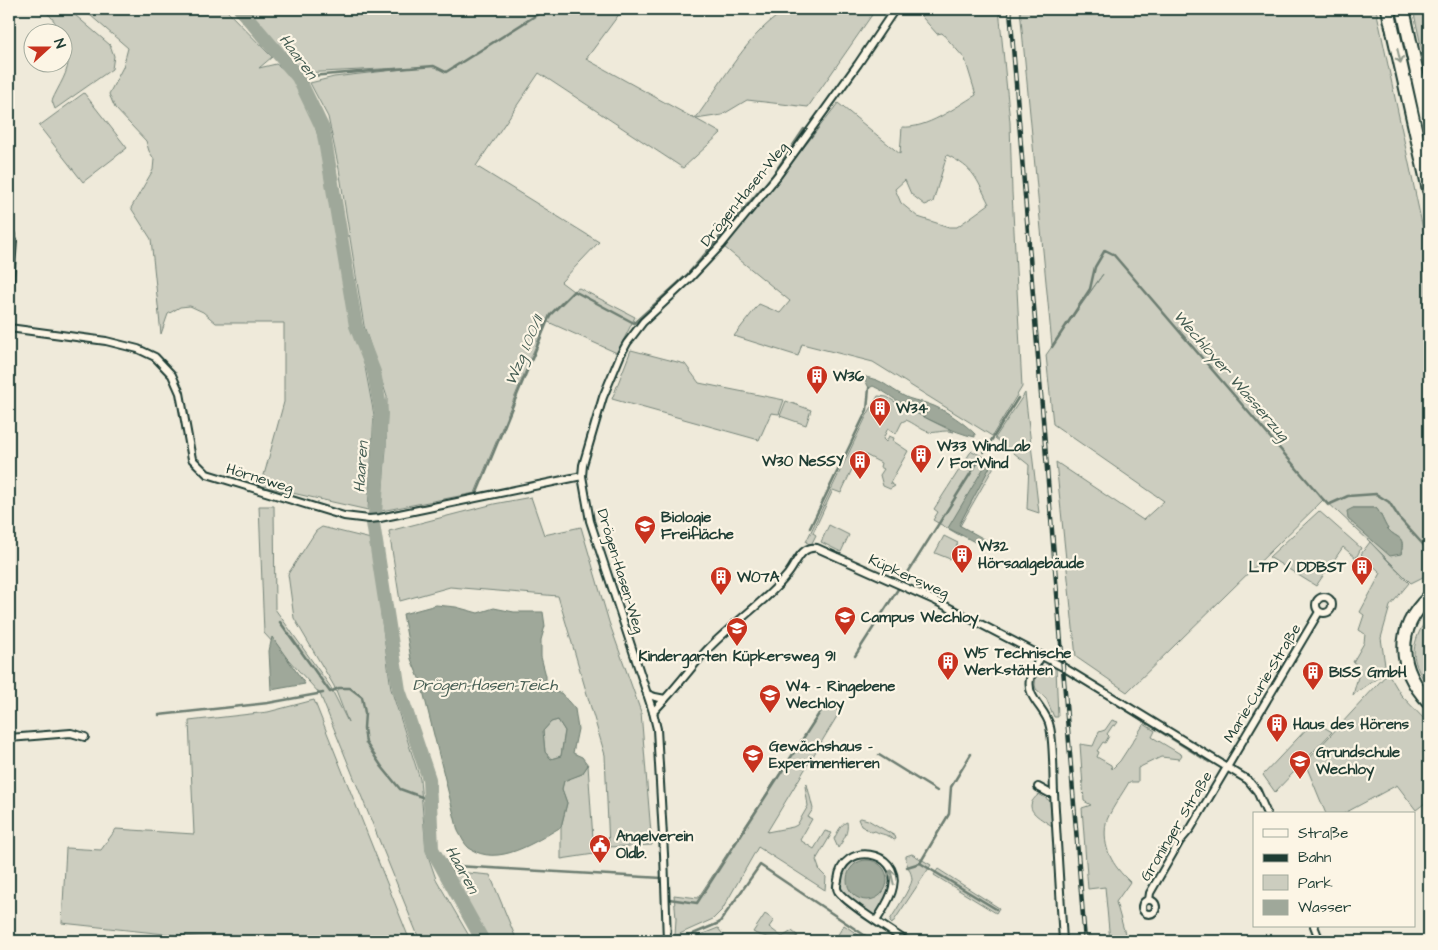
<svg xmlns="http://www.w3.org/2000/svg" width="1438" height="950" font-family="'Architects Daughter',sans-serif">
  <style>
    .green { fill: #cccdbf; stroke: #76857a; fill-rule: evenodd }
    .water { fill: #9fa89a; stroke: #6c7d71; fill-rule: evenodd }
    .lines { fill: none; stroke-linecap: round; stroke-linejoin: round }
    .stream { stroke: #6c7d71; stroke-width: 2.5 }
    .river { stroke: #9fa89a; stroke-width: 14 }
    .street-casing { stroke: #1f3d34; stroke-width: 10 }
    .highway-casing { stroke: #1f3d34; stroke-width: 16 }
    .street { stroke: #fcf5e5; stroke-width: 6 }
    .highway { stroke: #fcf5e5; stroke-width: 12 }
    .rail-casing { stroke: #1f3d34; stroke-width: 4.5 }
    .rail { stroke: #fcf5e5; stroke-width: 2.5; stroke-dasharray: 8; stroke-linecap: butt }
    .oneway { stroke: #8e998c }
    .labels { text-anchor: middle; stroke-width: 4.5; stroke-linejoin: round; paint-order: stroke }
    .street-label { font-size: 15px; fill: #1f3d34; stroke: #fcf5e5 }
    .poi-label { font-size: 15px; font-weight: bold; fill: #1f3d34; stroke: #fcf5e5; text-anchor: start }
    .water-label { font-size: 16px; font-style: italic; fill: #455d53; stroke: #fcf5e5 }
  </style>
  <rect width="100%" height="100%" fill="#efeada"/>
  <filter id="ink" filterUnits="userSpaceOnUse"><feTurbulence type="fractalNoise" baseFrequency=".02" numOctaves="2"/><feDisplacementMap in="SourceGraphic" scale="10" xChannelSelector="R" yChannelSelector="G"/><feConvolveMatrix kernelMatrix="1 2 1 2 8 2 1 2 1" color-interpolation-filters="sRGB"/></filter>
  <g filter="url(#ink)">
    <!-- green -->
    <g class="green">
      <path d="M40,9H68L110,45L114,56L112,69L55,109L52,101C58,86 70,72 68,56C67,47 62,41 62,32H59C56,22 50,13 40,9Z"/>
      <path d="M83,9H227L228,12L272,57L259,68L276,64L288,72L310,110L318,136L328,179L351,324L365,367L374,415L368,510L261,486L284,402V323H216L203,312L190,306L180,307L168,314L161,334L151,239L131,208L153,170L154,159L149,151L146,141L115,108L109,94L123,67L128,48Z"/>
      <path d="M245,9H623L586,59L695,119C721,85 751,26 790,9H876L808,107L747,100L722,115L696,119L721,133L683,168L539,73L476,166L599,242L561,282L573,291L579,288L635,317L617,353L546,321L475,493L381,511L386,449L387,397L364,326L339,169L328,117L310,83L334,77L420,67L302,73L267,32Z"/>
      <path d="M915,9H999L1010,122L1012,192L1022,387L992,436L873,362L802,344L798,356L734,336L759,304L780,313L790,301L724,247L781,177L838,103L900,154L902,127C927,129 954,108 976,95L965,59L942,33L937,34ZM947,155C975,169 976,178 989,204L957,227H949L918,217L901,203L895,189L905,180L911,194L925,205L933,202Z"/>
      <path d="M1020,9H1376L1429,257V574L1411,583L1369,541L1324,499L1127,692L1076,657L1056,462L1143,520L1164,501L1053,424L1046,355L1103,274L1052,345ZM1353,508H1376C1382,515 1383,522 1388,529C1397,540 1406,534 1401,554Z"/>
      <path d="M1413,9H1429V82Z"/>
      <path d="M84,93L127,148L83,182L39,126Z"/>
      <path d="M631,350L685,364L699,383L784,400L779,414L771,413L759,440L612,399Z"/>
      <path d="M1025,393L1039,513L1027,509L1029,465L995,438Z"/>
      <path d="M878,396L887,397L902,406L954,432C943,429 935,434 929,432C921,430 914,423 906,420L902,422L896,434L888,428L883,439L886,442L889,436L894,438L893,441L908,451L890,483L895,486L890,489L883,486L880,475L884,469L880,467L881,463L860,452L841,493L833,490L813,533L816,535L811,545L806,542L866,417Z"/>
      <path d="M786,401L811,410L806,425L780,416Z"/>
      <path d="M972,451L996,463L960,526L965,529L961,536L933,520L938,512L934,509L970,453Z"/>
      <path d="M531,497L544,535L581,527L609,622L641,712L652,845L609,847L605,755L558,596L450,587L400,601L389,531L494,504Z"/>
      <path d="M259,506H274L275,609L330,686L348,722L334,686L294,618L288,574L316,531L322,527L371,539L391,689L420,779L426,850L436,879L472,941H420L320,694L264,633Z"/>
      <path d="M1319,511L1361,548L1356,558L1343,547L1316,586L1269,557Z"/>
      <path d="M829,525L849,535L841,552L821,542Z"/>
      <path d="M944,536L958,543L950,559L935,553Z"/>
      <path d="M1370,542L1409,583L1390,606L1381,638L1386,672L1353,695L1359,673L1354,669L1356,664L1353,662L1364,643L1365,634L1359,630L1364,615L1360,612L1381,573L1361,554Z"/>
      <path d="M1429,619V688C1417,669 1409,657 1418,635C1421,628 1423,624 1429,619Z"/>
      <path d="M1050,665L1056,668L1058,717H1054L1046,698L1036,689L1035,685L1036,674L1042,667Z"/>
      <path d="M1388,673L1401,695L1429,724V800L1416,810L1397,785L1343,814H1326L1305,763Z"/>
      <path d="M314,700L410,941H230L62,923L66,848L101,850L116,829L194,834L189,721L268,712Z"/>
      <path d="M826,703L834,705L839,713L767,832L793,827L797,825L808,806L805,786L807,784L813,809L808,817L812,819L800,840L814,849L825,831L832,833L816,860L820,871L826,877L825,890L758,847L722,910L713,919L675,936L676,919L674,895L698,898Z"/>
      <path d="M558,720L565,731L561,756L551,759L545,752L543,731L551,722Z"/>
      <path d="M1112,720L1118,722L1115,726L1113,725L1107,734L1109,736L1105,743L1103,742L1097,751L1099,752L1097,757L1111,765L1112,769L1120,761L1144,724L1155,731L1152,737L1182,755L1179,759L1161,757L1138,768V782H1129C1124,791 1108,814 1106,823C1102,848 1112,865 1130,882L1116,902L1127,941H1110L1105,887L1088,889L1082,808L1091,805L1084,801L1080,744L1093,746L1099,732L1105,730Z"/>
      <path d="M1314,721L1332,732L1275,792L1263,775Z"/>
      <path d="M588,765L594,854L561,859V827L567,803L562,789L564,780L582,774Z"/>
      <path d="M1039,794L1050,801L1052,826C1039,817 1020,809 1039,794Z"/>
      <path d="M861,818L868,820L895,836L896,839L894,840C889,834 881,835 875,831L872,832L861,826L858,819Z"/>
      <path d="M847,822C849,832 843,841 838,848L834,839C837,833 841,824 847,822Z"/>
      <path d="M871,854L888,865L894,886L876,921L841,895L838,876L848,860Z"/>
      <path d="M912,854L931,865L892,924L890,922V920C895,912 911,887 912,880C912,871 905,865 906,856Z"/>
      <path d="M938,869L999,908L996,913L934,875Z"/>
      <path d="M447,871L490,875L517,941H489Z"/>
      <path d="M765,914L774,920L769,927L782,937L792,931L798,936C790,941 761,938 753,932Z"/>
      <path d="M844,925L867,941H834Z"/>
      <path d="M718,928L728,941H685Z"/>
    </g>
    <!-- water -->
    <g class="water">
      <path d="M863,376C868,378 876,379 881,382C890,387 897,393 908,398C916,401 925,402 934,406C948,412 964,423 975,434V437C954,433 921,416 903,405C893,398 884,391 873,386L869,388Z"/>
      <path d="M986,464L990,467L959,525L995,545L992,551L948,528Z"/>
      <path d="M1353,508H1376C1382,515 1383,522 1388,529C1397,540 1405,534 1401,554L1390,556L1348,519L1347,511Z"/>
      <path d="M436,605L456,607L478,613L494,608L514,612H543L545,626L541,640V657L546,676V691L561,693L575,709L578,729L573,753L582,757L588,765L582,774L564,781L562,789L567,803L561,827C535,842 498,868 469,848C464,844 461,836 458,831L421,683L411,659L403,614ZM558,720L565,731L561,756L551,759L545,752L543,731L551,722Z"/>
      <path d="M272,637L305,684L271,690L269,651Z"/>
      <circle cx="867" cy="880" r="20"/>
    </g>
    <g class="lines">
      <!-- stream -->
      <g class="stream">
        <path d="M298,77L434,66L446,72L546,9"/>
        <path d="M1052,347L1090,289L1095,267L1105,250L1113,254L1328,505L1348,496L1376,494L1389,502L1400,519L1429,551"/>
        <path d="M984,452L1018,398"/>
        <path d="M375,515L476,495L550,315L574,291L634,323L687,275L773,175L804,129"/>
        <path d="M810,528L867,410L869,388"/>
        <path d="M902,582L979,460"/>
        <path d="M280,622L330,692L339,688H350L362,697L365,713L364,728L366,743L382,767L400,789L430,800"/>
        <path d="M855,656L900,586"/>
        <path d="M1078,680L1209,762"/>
        <path d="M159,715L268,703L323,693"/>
        <path d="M879,755L937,791"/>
        <path d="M920,863L949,814L951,787L971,754"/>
        <path d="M439,865L662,878L663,880"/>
        <path d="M907,867L920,863L996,909"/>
        <path d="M669,899L697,903L822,709"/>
        <path d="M693,934L719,923L760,865L873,941"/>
      </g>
      <!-- river -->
      <path class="river" d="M240,9L298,77L323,129L356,326L374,372L381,413L375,515L373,523L399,690L429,779L432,849L483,941"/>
      <!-- street casing -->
      <g class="street-casing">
        <g id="street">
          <path d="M9,229L13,241L9,296"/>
          <path d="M9,328L106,341L138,349L155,357L172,375L180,393L192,459L207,474L344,516L369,519L380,518L582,476"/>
          <circle cx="1324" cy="605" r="8"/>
          <path d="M1042,655C1038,662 1032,671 1030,679C1026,699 1047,709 1050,727C1054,746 1053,774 1054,793"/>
          <path d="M647,694L655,697L665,699C680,683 693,665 707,650C732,623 765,603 788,574C797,563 800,546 817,548L936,601L1063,667L1248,780L1257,791L1267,814"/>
          <path d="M653,712L665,699"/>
          <path d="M9,738L71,733L85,737"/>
          <path d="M1038,787L1049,793H1054L1063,941"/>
          <path d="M1149,900L1150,893L1180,841L1191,828L1319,612"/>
          <circle cx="1149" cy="907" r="7"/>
          <path d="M876,921C882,911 891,899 893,887C901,850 842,840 838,880C837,885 836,888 838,891C845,903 893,932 906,941"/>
          <path d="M1314,926L1320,941"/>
          <path d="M667,941L664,854L657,729L653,712L590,521L582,476L583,465L603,397L621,354L627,343L643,322L690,278L721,245L778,175L858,64L895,9"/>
        </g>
      </g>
      <!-- highway casing -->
      <g class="highway-casing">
        <g id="highway">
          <path d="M1388,9L1429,190"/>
          <path d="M1403,9L1429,128"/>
          <path d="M1429,597C1394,630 1398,669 1429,702"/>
        </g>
      </g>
      <!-- street -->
      <use href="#street" class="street"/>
      <!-- highway -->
      <use href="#highway" class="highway"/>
      <!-- rail casing -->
      <g class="rail-casing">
        <path id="rail" d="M1010,9L1085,941"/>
      </g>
      <!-- rail -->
      <use href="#rail" class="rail"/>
    </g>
    <!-- one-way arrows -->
    <defs><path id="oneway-shaft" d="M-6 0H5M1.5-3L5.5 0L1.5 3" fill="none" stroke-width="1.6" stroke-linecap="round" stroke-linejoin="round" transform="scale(1.25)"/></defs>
    <g class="oneway">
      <use href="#oneway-shaft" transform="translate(1399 56) rotate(77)"/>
      <use href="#oneway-shaft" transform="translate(892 877) rotate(-103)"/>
    </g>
  </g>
  <!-- icons -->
  <defs>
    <g id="building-pin" transform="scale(1.125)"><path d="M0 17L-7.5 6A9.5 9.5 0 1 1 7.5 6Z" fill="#c8321e" stroke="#fcf5e5"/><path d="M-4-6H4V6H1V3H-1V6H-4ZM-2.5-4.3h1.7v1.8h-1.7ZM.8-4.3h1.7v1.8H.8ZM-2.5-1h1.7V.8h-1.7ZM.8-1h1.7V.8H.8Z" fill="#fff"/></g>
    <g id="university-pin" transform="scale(1.125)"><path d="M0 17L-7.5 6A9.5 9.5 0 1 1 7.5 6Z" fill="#c8321e" stroke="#fcf5e5"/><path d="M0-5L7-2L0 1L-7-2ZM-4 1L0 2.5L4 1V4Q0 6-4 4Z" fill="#fff"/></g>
    <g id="school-pin" transform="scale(1.125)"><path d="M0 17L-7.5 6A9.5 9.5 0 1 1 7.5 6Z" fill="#c8321e" stroke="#fcf5e5"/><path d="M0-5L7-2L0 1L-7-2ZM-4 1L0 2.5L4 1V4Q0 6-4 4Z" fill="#fff"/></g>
    <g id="civic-pin" transform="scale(1.125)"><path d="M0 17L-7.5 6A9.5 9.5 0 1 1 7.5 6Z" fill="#c8321e" stroke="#fcf5e5"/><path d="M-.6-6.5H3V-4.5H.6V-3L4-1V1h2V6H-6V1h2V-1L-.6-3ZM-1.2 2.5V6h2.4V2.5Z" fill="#fff"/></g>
  </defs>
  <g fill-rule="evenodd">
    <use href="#building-pin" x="817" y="376"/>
    <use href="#building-pin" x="880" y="408"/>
    <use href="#building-pin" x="921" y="455"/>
    <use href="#building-pin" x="860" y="461"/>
    <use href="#university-pin" x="645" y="526"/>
    <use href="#building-pin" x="962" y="555"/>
    <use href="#building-pin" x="1362" y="567"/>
    <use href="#building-pin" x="721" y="577"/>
    <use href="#university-pin" x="845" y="617"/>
    <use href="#school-pin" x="737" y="628"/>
    <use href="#building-pin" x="948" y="662"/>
    <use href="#building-pin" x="1313" y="672"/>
    <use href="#university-pin" x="770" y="695"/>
    <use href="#building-pin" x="1277" y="724"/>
    <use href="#university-pin" x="753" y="755"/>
    <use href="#school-pin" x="1300" y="761"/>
    <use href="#civic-pin" x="600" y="845"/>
  </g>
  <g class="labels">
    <!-- street labels -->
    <g class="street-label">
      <text transform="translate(744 194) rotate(-51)" y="5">Drögen-Hasen-Weg</text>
      <text transform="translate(260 478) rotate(17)" y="5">Hörneweg</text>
      <text transform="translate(621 571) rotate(73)" y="5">Drögen-Hasen-Weg</text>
      <text transform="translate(909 576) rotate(24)" y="5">Küpkersweg</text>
      <text transform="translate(1262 683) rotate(-59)" y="5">Marie-Curie-Straße</text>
      <text transform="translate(1176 826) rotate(-59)" y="5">Groninger Straße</text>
    </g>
    <!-- poi labels -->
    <g class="poi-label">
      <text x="833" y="381">W36</text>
      <text x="896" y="413">W34</text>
      <text x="937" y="451">W33 WindLab<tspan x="937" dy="17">/ ForWind</tspan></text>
      <text x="844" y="466" text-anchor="end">W30 NeSSY</text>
      <text x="661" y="522">Biologie<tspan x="661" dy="17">Freifläche</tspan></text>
      <text x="978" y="551">W32<tspan x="978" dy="17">Hörsaalgebäude</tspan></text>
      <text x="1346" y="572" text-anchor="end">LTP / DDBST</text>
      <text x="737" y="582">W07A</text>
      <text x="861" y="622">Campus Wechloy</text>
      <text x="964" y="658">W5 Technische<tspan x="964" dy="17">Werkstätten</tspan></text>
      <text x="737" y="661" text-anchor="middle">Kindergarten Küpkersweg 91</text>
      <text x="1329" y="677">BISS GmbH</text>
      <text x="786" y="691">W4 - Ringebene<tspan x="786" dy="17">Wechloy</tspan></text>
      <text x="1293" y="729">Haus des Hörens</text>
      <text x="769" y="751">Gewächshaus -<tspan x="769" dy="17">Experimentieren</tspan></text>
      <text x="1316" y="757">Grundschule<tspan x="1316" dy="17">Wechloy</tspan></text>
      <text x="616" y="841">Angelverein<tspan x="616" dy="17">Oldb.</tspan></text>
    </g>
    <!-- water labels -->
    <g class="water-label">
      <text transform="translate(299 56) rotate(53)" y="6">Haaren</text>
      <text transform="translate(523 350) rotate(-67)" y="6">Wzg 1.00/11</text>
      <text transform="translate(1232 375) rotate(49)" y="6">Wechloyer Wasserzug</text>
      <text transform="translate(360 467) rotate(-86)" y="6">Haaren</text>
      <text x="485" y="690">Drögen-Hasen-Teich</text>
      <text transform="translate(463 869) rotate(61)" y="6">Haaren</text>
    </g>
  </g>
  <!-- margin -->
  <rect width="1438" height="950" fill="none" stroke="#fcf5e5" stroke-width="30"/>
  <rect x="15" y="15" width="1408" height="920" fill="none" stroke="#1f3d34" stroke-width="2" filter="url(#ink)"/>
  <!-- legend -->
  <rect x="1253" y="812" width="162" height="115" fill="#fcf5e5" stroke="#a4ab9e"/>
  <rect x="1263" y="829" width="25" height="8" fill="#fcf5e5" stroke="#a4ab9e"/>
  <text x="1298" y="838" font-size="15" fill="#1f3d34">Straße</text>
  <rect x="1263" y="854" width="25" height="8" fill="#1f3d34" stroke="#a4ab9e"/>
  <text x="1298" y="862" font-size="15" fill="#1f3d34">Bahn</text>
  <rect x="1263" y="875" width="25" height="15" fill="#cccdbf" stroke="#a4ab9e"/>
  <text x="1298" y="888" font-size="15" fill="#1f3d34">Park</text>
  <rect x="1263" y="900" width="25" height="15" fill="#9fa89a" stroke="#a4ab9e"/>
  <text x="1298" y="912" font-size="15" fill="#1f3d34">Wasser</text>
  <!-- north arrow -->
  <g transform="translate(48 48) rotate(69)"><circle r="24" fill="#fcf5e5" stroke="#a4ab9e"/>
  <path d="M0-4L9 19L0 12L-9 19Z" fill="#c8321e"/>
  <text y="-8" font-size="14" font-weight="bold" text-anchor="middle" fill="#1f3d34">N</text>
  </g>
</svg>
